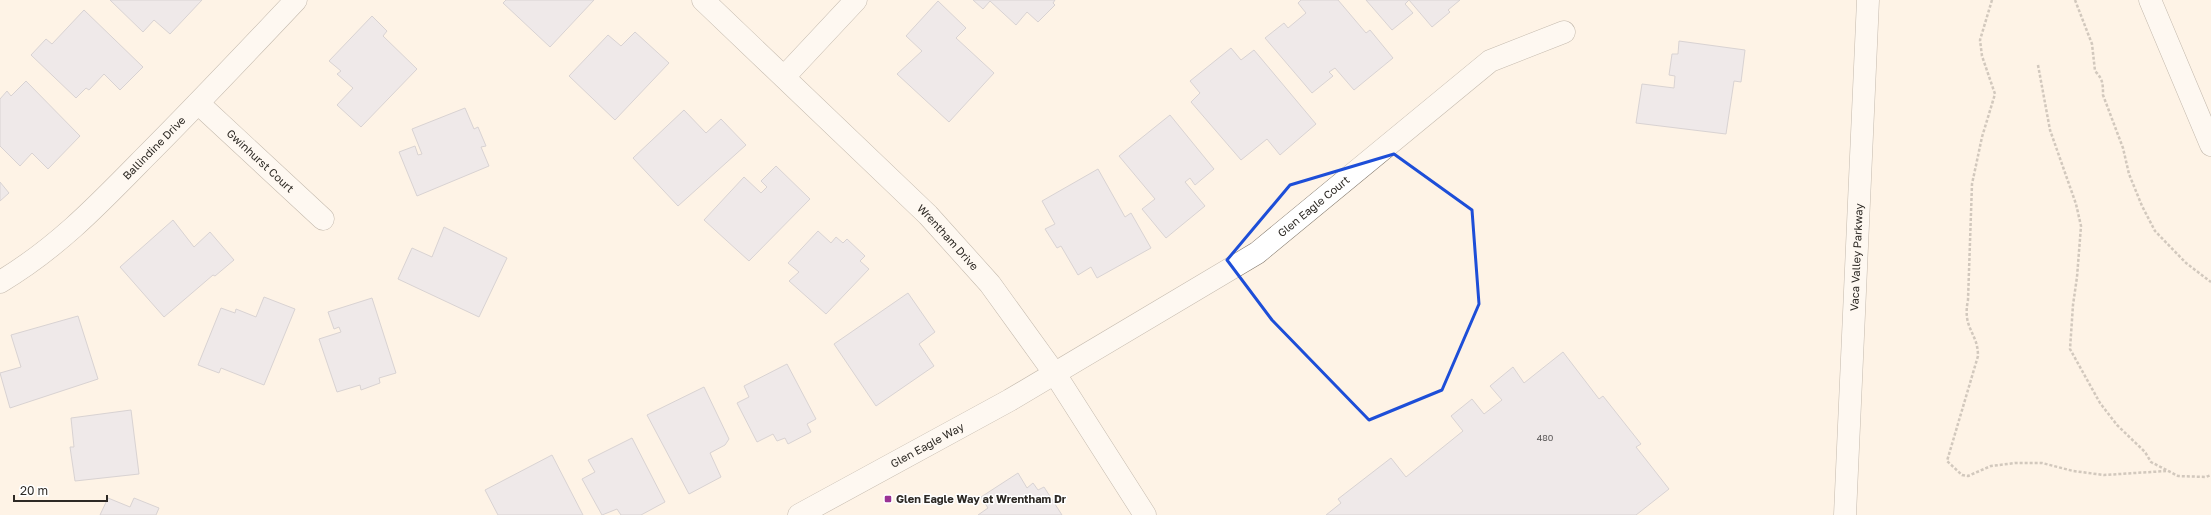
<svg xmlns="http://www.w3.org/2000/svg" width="2211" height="515" font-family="'Golos Text',sans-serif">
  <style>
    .building { fill: #dedeee; stroke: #acacbb }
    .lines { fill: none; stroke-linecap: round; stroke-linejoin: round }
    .minor-casing { stroke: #7f7569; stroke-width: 23 }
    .path { stroke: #9d958c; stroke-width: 2.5; stroke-dasharray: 3 2; stroke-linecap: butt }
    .minor { stroke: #fff; stroke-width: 22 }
    .marked { fill: none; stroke: #1d4ed8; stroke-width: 3; stroke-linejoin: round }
    .poi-dot { fill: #9a3295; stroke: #fff; stroke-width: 1.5 }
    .labels { text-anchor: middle; stroke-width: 3; stroke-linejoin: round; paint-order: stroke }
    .number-label { font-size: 9px; fill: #595656 }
    .street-label { font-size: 11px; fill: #2d2924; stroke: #fff }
    .poi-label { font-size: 11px; font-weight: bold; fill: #2d2924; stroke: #fff; text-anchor: start }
  </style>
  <rect width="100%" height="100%" fill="#fef3e6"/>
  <!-- building -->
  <g class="building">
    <path d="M110,0H202L170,34L154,20L143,32Z"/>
    <path d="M506,0H594L550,47L503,3Z"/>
    <path d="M973,0H1055L1053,3L1055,5L1038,22L1027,12L1016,25L990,1L983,9Z"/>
    <path d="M1301,0H1338L1366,33L1370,30L1393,58L1354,90L1335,68L1329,72L1333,76L1312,93L1265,38L1284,23L1288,28L1306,13L1298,3Z"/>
    <path d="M1366,0H1409L1405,4L1413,13L1392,30Z"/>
    <path d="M1409,0H1460L1448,10L1450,12L1432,27Z"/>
    <path d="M938,1L966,28L956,38L994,73L949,122L897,74L922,51L906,36Z"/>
    <path d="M84,10L143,67L120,90L104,74L89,90L86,88L76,98L31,55L46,39L52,44Z"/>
    <path d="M372,16L387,31L383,36L417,69L361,127L337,105L353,88L337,74L341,71L329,61Z"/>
    <path d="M635,32L669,63L615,120L569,76L608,35L621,46Z"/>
    <path d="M1679,41L1745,50L1741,82L1734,81L1726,134L1636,123L1642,84L1674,88L1675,76L1669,75L1672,54H1678Z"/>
    <path d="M1231,48L1241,60L1254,50L1316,124L1280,155L1267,139L1241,160L1191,102L1200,93L1190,81Z"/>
    <path d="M26,81L80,136L48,169L32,153L20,166L0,146V99L7,91L11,96Z"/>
    <path d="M465,108L474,129L478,127L486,146L481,147L489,166L417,196L399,152L415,146L418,155L422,154L412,129Z"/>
    <path d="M684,110L706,133L721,119L746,145L678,206L633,158Z"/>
    <path d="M1170,115L1214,169L1195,185L1190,178L1185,182L1205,206L1166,238L1142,209L1155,199L1119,156Z"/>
    <path d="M776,166L810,199L749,261L704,220L744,177L761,193L767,187L761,181Z"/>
    <path d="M1098,169L1125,217L1131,213L1151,248L1097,278L1091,267L1078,275L1061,246L1057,248L1045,229L1055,224L1042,201Z"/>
    <path d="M0,182L9,193L0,201Z"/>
    <path d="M173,220L194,247L210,232L234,260L215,276L213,275L164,317L120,267Z"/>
    <path d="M444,227L507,258L479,317L398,279L412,248L432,257Z"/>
    <path d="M818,231L831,243L836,237L843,243L847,239L865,256L860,261L869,269L826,314L789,281L799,272L788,263Z"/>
    <path d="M908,293L935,332L919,344L934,366L876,406L834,344Z"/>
    <path d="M264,297L295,309L264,385L221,368L219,373L198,365L221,308L235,313L236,309L256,317Z"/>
    <path d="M372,298L396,373L379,378L380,383L361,390L360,385L337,392L319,339L341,332L339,327L334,329L328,312Z"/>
    <path d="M78,316L98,379L10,408L0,373L21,367L11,335Z"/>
    <path d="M1563,352L1599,399L1603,396L1641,444L1636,447L1669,489L1636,515H1326L1341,503L1338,499L1391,458L1406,477L1463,431L1451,416L1472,399L1484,414L1502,400L1490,386L1513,367L1524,383Z"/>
    <path d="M787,364L816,419L807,424L811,432L788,444L785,438L777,441L773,434L757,442L737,403L749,397L744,386Z"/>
    <path d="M704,387L729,439L725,445L710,453L721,477L689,494L647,415Z"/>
    <path d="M131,410L139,474L75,481L70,447H74L71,418Z"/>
    <path d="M632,438L665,502L641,515H621L617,509L602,515L582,479L595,472L588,460Z"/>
    <path d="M552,455L583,515H498L485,490Z"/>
    <path d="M1018,473L1027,488L1033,483L1038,490L1044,487L1062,515H978L988,508L981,497Z"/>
    <path d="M108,498L130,507L134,498L159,508L156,515H100Z"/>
  </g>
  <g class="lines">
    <!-- minor casing -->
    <g class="minor-casing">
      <g id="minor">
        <path id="s1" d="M703,0L928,215L990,284L1055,374L1145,515"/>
        <path d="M2150,0L2211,145"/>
        <path d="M784,77L856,0"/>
        <path id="s2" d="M198,103L323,219"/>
        <path id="s3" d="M0,282C57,248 98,205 144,158C196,106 246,53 296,0"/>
        <path id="s4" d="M799,515L1010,400L1257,253L1490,61L1564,32"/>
        <path id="s5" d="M1845,515L1868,0"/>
      </g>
    </g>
    <!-- path -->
    <g class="path">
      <path d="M1992,0L1980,40L1982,56L1995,94L1982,137L1972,184L1968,300C1962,329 1978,332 1978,356L1947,461L1962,475L1968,476L1991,466L2015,463H2042L2073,471L2104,475L2166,471"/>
      <path d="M2075,0L2092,44L2095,71C2103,79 2103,84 2103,95L2123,148L2129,174L2142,206L2155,231L2186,263L2211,282"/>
      <path d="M2038,65L2050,130L2076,204L2081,226L2077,277L2073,305L2070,349L2100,403L2117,425L2145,452L2151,462L2178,476L2206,477L2211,475"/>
    </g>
    <!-- minor -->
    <use href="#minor" class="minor"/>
  </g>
  <!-- marked area -->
  <path d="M0 0H2211V515H0ZM1394,154L1472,210L1479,304L1442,390L1369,420L1272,320L1227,260L1290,185Z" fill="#fef3e6" fill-opacity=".55" fill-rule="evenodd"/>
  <path class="marked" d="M1394,154L1472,210L1479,304L1442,390L1369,420L1272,320L1227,260L1290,185Z"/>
  <!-- markers -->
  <rect class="poi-dot" x="884" y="495" width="8" height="8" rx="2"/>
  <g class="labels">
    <!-- number labels -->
    <g class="number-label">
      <text x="1545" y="441">480</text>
    </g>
    <!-- street labels -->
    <g class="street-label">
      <text dy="4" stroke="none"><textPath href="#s3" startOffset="205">Ballindine Drive</textPath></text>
      <text dy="4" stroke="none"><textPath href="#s2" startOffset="85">Gwinhurst Court</textPath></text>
      <text dy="4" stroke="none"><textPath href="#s4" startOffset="601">Glen Eagle Court</textPath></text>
      <text dy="4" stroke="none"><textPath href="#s1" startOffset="341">Wrentham Drive</textPath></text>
      <text dy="4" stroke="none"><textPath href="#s5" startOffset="258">Vaca Valley Parkway</textPath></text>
      <text dy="4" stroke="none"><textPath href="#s4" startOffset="146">Glen Eagle Way</textPath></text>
    </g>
    <!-- poi labels -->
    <g class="poi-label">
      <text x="896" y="503">Glen Eagle Way at Wrentham Dr</text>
    </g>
  </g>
  <!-- scale -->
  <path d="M14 495v6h93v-6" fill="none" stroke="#2d2924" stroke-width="2"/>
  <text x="20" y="495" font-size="12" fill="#2d2924" stroke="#ffffff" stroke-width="3" paint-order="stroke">20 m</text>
</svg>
